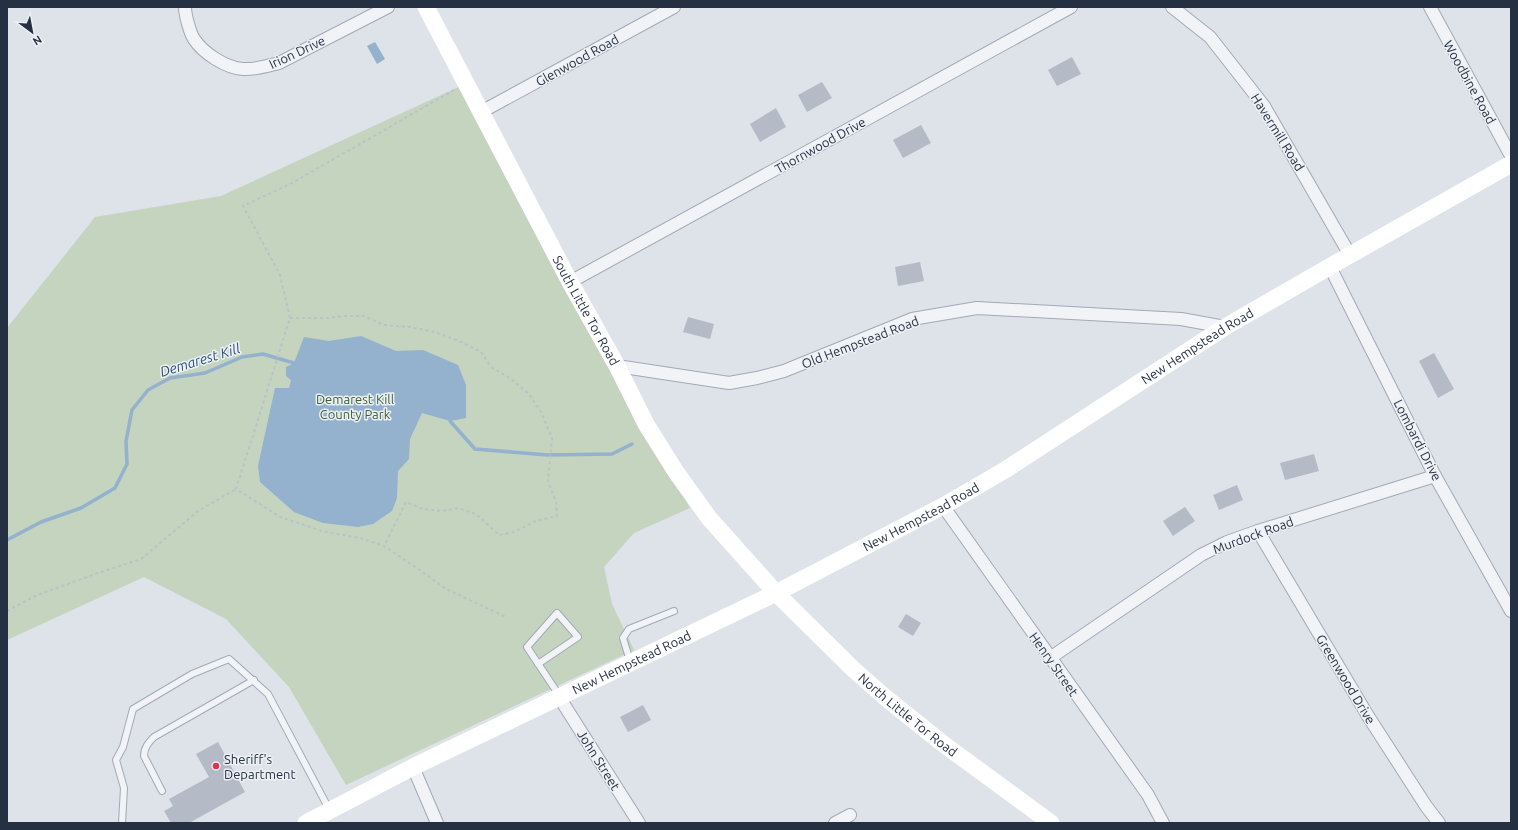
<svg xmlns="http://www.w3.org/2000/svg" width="1518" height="830" font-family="Ubuntu,sans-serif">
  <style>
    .green { fill: #c4d4be }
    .water { fill: #94b1cd }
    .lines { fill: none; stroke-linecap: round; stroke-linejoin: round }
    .stream { stroke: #94b1cd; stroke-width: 3.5 }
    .building { fill: #b4bbc7 }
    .lane-casing { stroke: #a3a9b4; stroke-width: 8 }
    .street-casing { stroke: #a3a9b4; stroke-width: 14 }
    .path { stroke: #bcc0c8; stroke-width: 2; stroke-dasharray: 3 3; stroke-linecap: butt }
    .lane { stroke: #f1f3f7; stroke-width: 6 }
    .street { stroke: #f1f3f7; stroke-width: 12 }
    .secondary { stroke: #fff; stroke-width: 17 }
    .poi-dot { fill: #dd3451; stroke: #edf1f6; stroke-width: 1.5 }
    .labels { text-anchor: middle; stroke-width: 3; stroke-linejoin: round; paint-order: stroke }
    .street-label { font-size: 13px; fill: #253042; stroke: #edf1f6 }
    .park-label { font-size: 13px; fill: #3b5f31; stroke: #edf1f6 }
    .poi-label { font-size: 13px; fill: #253042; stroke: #edf1f6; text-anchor: start }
    .water-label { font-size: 14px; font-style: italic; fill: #2b507a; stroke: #edf1f6 }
  </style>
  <rect width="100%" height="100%" fill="#dee2e9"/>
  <!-- green -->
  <path class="green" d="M463,85L690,508L634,533L604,567L612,604L634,650L346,785L289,687L226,619L144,577L7,640V328L95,217L221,196Z"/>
  <!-- water -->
  <g class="water">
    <path d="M375,42L385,59L377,64L367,46Z"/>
    <path d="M361,336L396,351L423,350L458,365L466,385V418L450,421L422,413L410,439L409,459L398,471L397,498L392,511L373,524L358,527L323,523L294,512L260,482L258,466L275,388H289L291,380L286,376V367L294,363L304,337L329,341Z"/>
  </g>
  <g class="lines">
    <!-- stream -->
    <g class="stream">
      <path d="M450,421L475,449L548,455L612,454L632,444"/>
      <path d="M7,540L41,522L81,508L115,488L127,464L126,441L132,410L148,390L170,378L205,373L242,357L263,354L294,363"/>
    </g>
  </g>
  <!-- building -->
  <g class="building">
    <path d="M1072,57L1081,74L1057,86L1048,70Z"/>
    <path d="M822,82L832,98L807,112L798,95Z"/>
    <path d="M776,108L786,127L760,142L750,124Z"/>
    <path d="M921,125L931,143L903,158L893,140Z"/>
    <path d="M920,262L924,281L898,286L895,267Z"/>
    <path d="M688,317L714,324L710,339L683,332Z"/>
    <path d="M1434,353L1454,389L1438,398L1419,361Z"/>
    <path d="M1314,454L1319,471L1285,480L1280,463Z"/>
    <path d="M1237,485L1243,500L1219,510L1213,495Z"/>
    <path d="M1185,507L1195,521L1173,536L1163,521Z"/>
    <path d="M906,614L921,623L913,636L898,627Z"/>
    <path d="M643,705L651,720L628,732L620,717Z"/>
    <path d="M218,742L245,792L189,823H171L164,811L173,806L169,799L209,777L196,754Z"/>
  </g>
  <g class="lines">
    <!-- lane casing -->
    <g class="lane-casing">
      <g id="lane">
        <path d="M630,661L623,638L629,629L674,611"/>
        <path d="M538,664L578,637L557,613L527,647L559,695"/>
        <path d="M162,791L144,756C144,748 148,743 154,737L254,680"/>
        <path d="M122,823L124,788L116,760L123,747L133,709L192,674L229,659L268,694L329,809"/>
      </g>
    </g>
    <!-- street casing -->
    <g class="street-casing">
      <g id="street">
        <path d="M185,7C185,15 190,33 194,39C203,53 226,68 243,69C255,70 267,66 279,63L388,7"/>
        <path d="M1172,7L1210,37L1264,106L1350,255"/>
        <path d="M1430,7L1511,156"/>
        <path d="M481,112L674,7"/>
        <path d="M1330,267L1435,476L1511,611"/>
        <path d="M570,282L1071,7"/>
        <path d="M617,366L729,383L757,378L784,371L912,319L977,308L1181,319L1225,327"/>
        <path d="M943,506L1148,795L1163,823"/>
        <path d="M1258,531L1368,716L1426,806L1439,823"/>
        <path d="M1050,658L1201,555L1227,542L1258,531L1435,476"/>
        <path d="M559,697L639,823"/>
        <path d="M413,767L437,823"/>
        <path d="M835,823L850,815"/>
      </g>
    </g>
    <!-- path -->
    <g class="path">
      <path d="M454,90L292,183L243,206L280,275L290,318L236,489L280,517L322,531L360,538L384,546L414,566L446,589L506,617"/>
      <path d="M290,318H328L343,316H364L384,325L410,327L435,332L459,341L481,352L491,367L510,378L529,394L541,412L552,438L548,481L556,502L557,516L536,521L514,532L499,535L476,514L458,508L442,511L423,509L406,502L384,546"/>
      <path d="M7,611L35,596L95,574L141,559L198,511L236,489"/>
    </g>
    <!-- lane -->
    <use href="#lane" class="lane"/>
    <!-- street -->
    <use href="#street" class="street"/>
    <!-- secondary -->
    <g class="secondary">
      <path id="s1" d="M426,7L570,282L617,366L646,424L676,472L709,518L776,593L852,668L886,698L942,743L1051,823"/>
      <path id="s2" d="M306,823L413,767L776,593L943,506L1005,470L1225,327L1350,255L1511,164"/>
    </g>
  </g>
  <!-- markers -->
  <circle class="poi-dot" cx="216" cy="766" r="4"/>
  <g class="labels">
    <!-- street labels -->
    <g class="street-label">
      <text transform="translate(297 52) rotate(-25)" y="5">Irion Drive</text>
      <text transform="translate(577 60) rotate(-29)" y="5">Glenwood Road</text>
      <text transform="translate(1470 82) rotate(61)" y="5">Woodbine Road</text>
      <text transform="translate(1278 132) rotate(58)" y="5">Havermill Road</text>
      <text transform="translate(820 145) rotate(-29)" y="5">Thornwood Drive</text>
      <text dy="5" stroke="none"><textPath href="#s1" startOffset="343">South Little Tor Road</textPath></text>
      <text transform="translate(860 342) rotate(-21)" y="5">Old Hempstead Road</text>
      <text dy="5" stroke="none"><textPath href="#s2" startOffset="1012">New Hempstead Road</textPath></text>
      <text transform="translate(1418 440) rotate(63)" y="5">Lombardi Drive</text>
      <text dy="5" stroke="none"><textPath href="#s2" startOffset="687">New Hempstead Road</textPath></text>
      <text transform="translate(1253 535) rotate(-20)" y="5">Murdock Road</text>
      <text dy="5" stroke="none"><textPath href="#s2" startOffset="363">New Hempstead Road</textPath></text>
      <text transform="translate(1054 664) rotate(55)" y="5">Henry Street</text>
      <text transform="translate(1346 679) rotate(59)" y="5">Greenwood Drive</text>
      <text dy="5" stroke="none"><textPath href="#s1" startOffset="865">North Little Tor Road</textPath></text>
      <text transform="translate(599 760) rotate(58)" y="5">John Street</text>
    </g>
    <!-- park labels -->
    <g class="park-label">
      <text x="355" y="404">Demarest Kill<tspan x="355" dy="15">County Park</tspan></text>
    </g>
    <!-- poi labels -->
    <g class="poi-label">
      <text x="224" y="764">Sheriff's<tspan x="224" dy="15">Department</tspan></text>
    </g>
    <!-- water labels -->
    <g class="water-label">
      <text transform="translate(200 360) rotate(-17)" y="5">Demarest Kill</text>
    </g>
  </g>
  <!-- border -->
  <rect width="1518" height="830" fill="none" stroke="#253042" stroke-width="16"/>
  <!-- north arrow -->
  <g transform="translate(32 32) rotate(148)" stroke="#edf1f6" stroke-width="3" paint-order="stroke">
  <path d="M0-3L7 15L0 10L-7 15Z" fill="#253042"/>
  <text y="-6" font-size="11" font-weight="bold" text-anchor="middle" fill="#253042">N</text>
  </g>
</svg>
